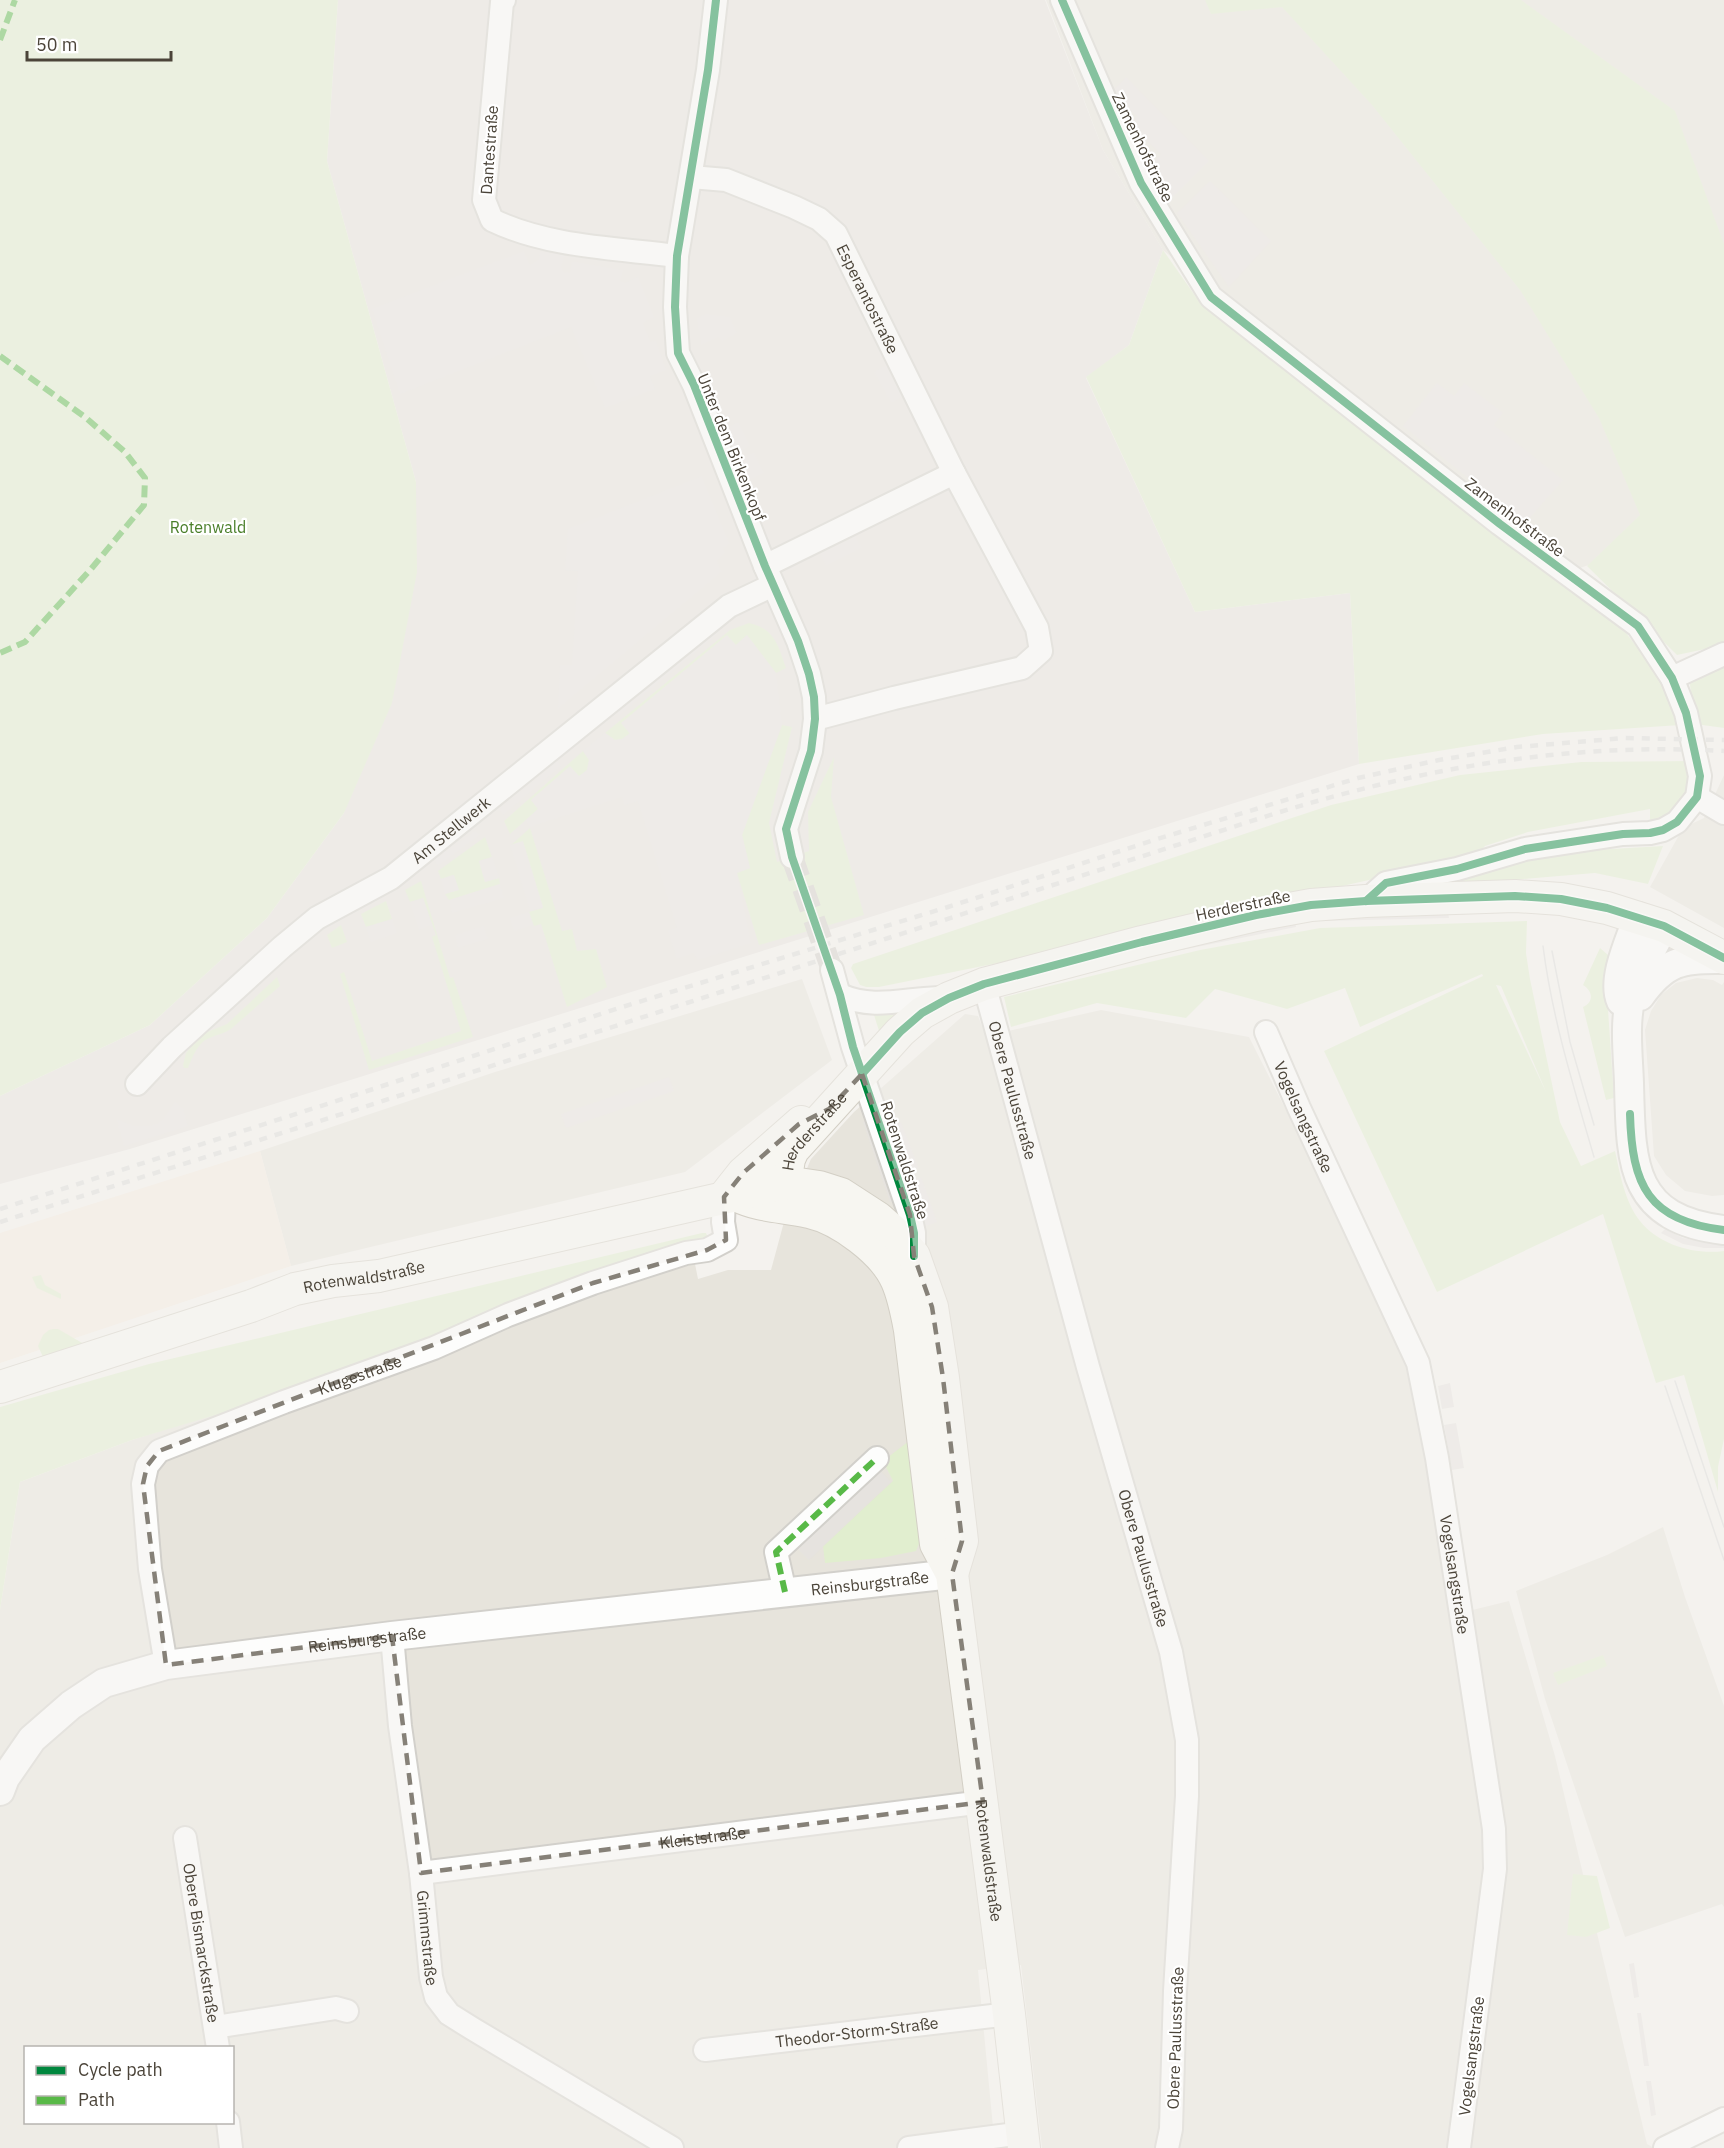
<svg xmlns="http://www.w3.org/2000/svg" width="1724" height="2148" font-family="'IBM Plex Sans',sans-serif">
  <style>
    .residential { fill: #e7e4dc; fill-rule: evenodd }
    .commercial { fill: #f3ebdf }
    .industrial { fill: #e6e2de }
    .green { fill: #e1eecf; fill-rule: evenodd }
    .parking { fill: #e6e3df }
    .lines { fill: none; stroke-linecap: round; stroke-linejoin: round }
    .minor-tunnel { stroke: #d2cfca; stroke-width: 22; stroke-dasharray: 22 11; stroke-linecap: butt }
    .minor-casing { stroke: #d2d0cb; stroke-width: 26 }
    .tertiary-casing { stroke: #d2d0cb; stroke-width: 32 }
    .secondary-casing { stroke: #d3cfc5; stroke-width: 34 }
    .minor { stroke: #fdfdfc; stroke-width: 22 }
    .tertiary { stroke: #fdfdfc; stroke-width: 28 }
    .secondary { stroke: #f7f6f1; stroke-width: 32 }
    .tram { stroke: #dbdbda; stroke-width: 1.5 }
    .rail { stroke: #dbdbda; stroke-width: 4.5; stroke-dasharray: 8 8; stroke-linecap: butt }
    .quiet { stroke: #58b947; stroke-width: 6; stroke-dasharray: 12 6; stroke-linecap: butt }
    .cycleway-casing { stroke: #fff; stroke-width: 11 }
    .cycleway { stroke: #00873e; stroke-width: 8 }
    .marked { fill: none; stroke: #868178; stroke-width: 4.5; stroke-dasharray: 12 8; stroke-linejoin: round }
    .labels { text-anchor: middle; stroke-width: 4.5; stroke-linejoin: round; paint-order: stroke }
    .street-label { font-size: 16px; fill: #4b4439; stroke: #fff }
    .park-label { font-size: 16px; fill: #4a7f2a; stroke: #fff }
  </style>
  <rect width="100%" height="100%" fill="#f4f2ee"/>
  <!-- residential -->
  <g class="residential">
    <path d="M1046,0H1724V519L1577,569L1218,296L1163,250L1103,150Z"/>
    <path d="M1724,775V928L1650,887L1683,828L1704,818Z"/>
    <path d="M1697,978L1713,980L1722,985L1724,982V1195L1712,1196L1685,1191L1666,1175L1654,1156L1645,1030L1651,1011L1661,995L1676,983Z"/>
    <path d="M802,979L832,1060L685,1172L291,1266L260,1151L495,1072Z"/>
    <path d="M1101,1010L1249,1037L1357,1251L1407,1356L1456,1614L1509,1601L1555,1756L1647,2144L1654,2148H1042L1021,1965L978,1970L995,2148H0V1610L20,1482L132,1440L694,1259L698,1279L728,1270H771L784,1222L811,1159L854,1112L965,1014L978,1016L986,1036ZM26,2048H232V2122H26Z"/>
    <path d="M1663,1527L1685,1597L1724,1706V1907L1722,1904L1625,1937L1545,1699L1516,1591L1607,1555Z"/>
  </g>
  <!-- commercial -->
  <path class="commercial" d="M260,1151L291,1266L0,1363V1233Z"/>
  <!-- industrial -->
  <path class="industrial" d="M338,0H1045L1103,150L1163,250L1129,345L1086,378L1195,612L1350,593L1359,764L130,1149L0,1184V1096L150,1025L267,918L344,813L416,482L327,161Z"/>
  <!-- green -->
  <g class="green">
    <path d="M0,0H338L327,161L416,482L417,572L392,703L344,813L267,918L150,1025L0,1096Z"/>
    <path d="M1205,0H1521L1675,111L1724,244V645L1677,655L1587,566L1640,515L1599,418L1520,290L1372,105L1282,7L1211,14Z"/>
    <path d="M1163,250L1201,304L1620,625L1663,681L1681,725L1543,734L1359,764L1350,593L1195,612L1086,377L1129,345Z"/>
    <path d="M749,623C775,629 778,645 786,668L776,673L747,635L736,645L622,723L630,733L622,739L615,740L605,733L730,630Z"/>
    <path d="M1724,661V728L1695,724L1689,677Z"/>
    <path d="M782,725L792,727L769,823L777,862L809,851L808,812L834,757L831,797L864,915L759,945L737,873L750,868L742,835Z"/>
    <path d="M583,751L589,760L587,770L579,777L570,767L531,800L538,809L510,834L504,821Z"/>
    <path d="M1691,761L1689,794L1676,810L1650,824V809L1528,832L1485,846L1476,856L1003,962L879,987H866L860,985L851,968L853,964L1331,805L1460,775L1581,762Z"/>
    <path d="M530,828L562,931L572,929L577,951L596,949L607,987L567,1007L541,924L534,926L529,912L543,908L511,845Z"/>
    <path d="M485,837L492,857L479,861L485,882L499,878L500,884L449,900L445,894L458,890L453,875L441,879L438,871Z"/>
    <path d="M1663,846L1648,884L1595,873L1439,886L1530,857L1559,852Z"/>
    <path d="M421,881L450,978L453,977L473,1037L369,1070L340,974L344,972L372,1061L461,1031L432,937L436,935L423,898L410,902L405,890Z"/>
    <path d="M386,901L392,919L366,927L361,914Z"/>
    <path d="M1527,921L1526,953L1530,979L1560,1122L1581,1166L1615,1151C1620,1174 1625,1202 1640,1221C1659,1245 1695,1255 1724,1251V1439L1718,1467V1492L1684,1375L1656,1383L1603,1214L1437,1292L1324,1051L1483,976L1482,974L1360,1027L1345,988L1287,1009L1215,989L1186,1018L1097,1003L1011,1027L1004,997L1200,950L1320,928ZM1496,985L1501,986L1546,1092Z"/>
    <path d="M341,925L347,942L332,948L327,935Z"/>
    <path d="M1600,948L1608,955L1611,962L1608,978V1009L1614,1098L1606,1100L1583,1007C1594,1002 1593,991 1583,985Z"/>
    <path d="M277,977L280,986L231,1029C225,1033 219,1034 212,1037C198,1041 193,1056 188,1068H184L183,1065L186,1053L202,1034L227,1024Z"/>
    <path d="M896,1012V1015L880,1034L874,1015Z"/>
    <path d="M702,1233H706L708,1238L383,1358L315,1385L132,1440L20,1482L0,1610V1407L149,1364Z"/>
    <path d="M41,1275L45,1285L61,1294V1299L37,1288L32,1277Z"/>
    <path d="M53,1329H58L84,1344L43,1357L38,1346L43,1335L49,1330Z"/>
    <path d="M909,1441L920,1541L916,1551L881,1558L825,1563L823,1546L893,1481L883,1461Z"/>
    <path d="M1603,1655L1607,1666L1558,1685L1553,1673Z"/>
    <path d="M1573,1874L1597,1876L1610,1928L1586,1937L1567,1935Z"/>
  </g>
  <!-- parking -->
  <g class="parking">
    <path d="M1126,77L1209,161L1169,201L1150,166L1161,154L1130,124L1137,116L1112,92Z"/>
    <path d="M1210,181L1271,241L1229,287L1177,213Z"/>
    <path d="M524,251L530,265L538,260L540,257L539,252L565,255L561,267L563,272L570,273L572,261L623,270L620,281L625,283L638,277L654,317L643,323L650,342L656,341L666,370L650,376L655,389L605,408L571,327L400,394L372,309Z"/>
    <path d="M706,314L730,317L737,333L723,341L719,337L701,345L697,318Z"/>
    <path d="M898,359L913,391L891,403L874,372Z"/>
    <path d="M1437,383L1454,396L1464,383L1503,413L1494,425L1563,480L1525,523L1403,426Z"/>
    <path d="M738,422L750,446L723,460L713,435Z"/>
    <path d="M754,452L764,473L734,488L726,466Z"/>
    <path d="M702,476L730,544L723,548L726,553L717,561L722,572L558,709L560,665H572L578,571L565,570L568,529Z"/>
    <path d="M849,524L862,548L826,566L814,541Z"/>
    <path d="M713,630L717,635L620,715L616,711Z"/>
    <path d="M727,635L736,645L747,635L776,673L782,725L742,835L750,868L737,873L751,943L698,960L694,953L677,959L668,931L677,928L638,801L624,805L622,797L530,827L526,820L538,809L531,800L570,766L579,776L587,770L589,760L583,751L605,733L615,740L622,739L630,734L621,723Z"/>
    <path d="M557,762L561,766L503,815L499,810Z"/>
    <path d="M476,830L480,835L438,866L434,860Z"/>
    <path d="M523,841L543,907L530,911L510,845Z"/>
    <path d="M492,857L499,878L485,882L479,861Z"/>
    <path d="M454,875L459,890L445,894L441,879Z"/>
    <path d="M500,884L504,898L452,913L449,900Z"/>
    <path d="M423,898L432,925L419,930L410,902Z"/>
    <path d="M529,912L533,925L514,931L510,918Z"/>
    <path d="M1448,912L1449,918L1323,921V916Z"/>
    <path d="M392,919L397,933L371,942L366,927Z"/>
    <path d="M1295,922L1296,927L1182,950L1181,945Z"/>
    <path d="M484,926L488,939L458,948L455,935Z"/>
    <path d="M278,961L282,965L221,1022L217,1017Z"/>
    <path d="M669,1077L674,1091L566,1128L561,1114Z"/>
    <path d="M175,1101L183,1108L188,1126L124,1146L116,1119L134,1126H147L156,1124L163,1119Z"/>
    <path d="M868,1120L896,1201L890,1202L863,1122Z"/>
    <path d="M901,1122L918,1167L904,1172L887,1127Z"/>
    <path d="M921,1177L937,1222L923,1227L906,1182Z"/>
    <path d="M1665,1229L1683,1238L1710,1243L1724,1242V1248H1704L1683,1244L1661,1233Z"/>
    <path d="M1450,1383L1454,1407L1442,1409L1438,1386Z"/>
    <path d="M1456,1423L1464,1468L1452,1470L1444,1425Z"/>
    <path d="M878,1468L891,1482L809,1560L796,1547Z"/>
    <path d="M1634,1963L1639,1997L1634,1998L1629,1964Z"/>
    <path d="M1637,2013H1641L1649,2066H1644Z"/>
    <path d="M1646,2081H1651L1656,2115L1651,2116Z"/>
  </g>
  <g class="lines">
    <!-- minor-tunnel -->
    <path class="minor-tunnel" d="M792,857L832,970"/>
    <!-- minor casing -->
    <g class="minor-casing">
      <g id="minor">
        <path d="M504,0L502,2L484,200L492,220C548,247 615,248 677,256"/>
        <path d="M716,0L708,70L677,256L675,307L678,353L694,385L765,566L798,641L809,674L814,697L815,719L811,751L786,829L792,857"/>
        <path d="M1062,0L1141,183L1211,297L1500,524L1638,626L1672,678L1686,713L1700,776L1697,797L1677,822L1663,830L1650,833L1623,834L1525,849L1457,869L1386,883L1366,901"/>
        <path id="s1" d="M691,177L726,180L794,207L819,219L836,234L954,473L1037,628L1041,651L1022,668L894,698L815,719"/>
        <path d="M765,566L954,473"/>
        <path d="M1672,678L1724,654"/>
        <path d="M1697,797L1724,813"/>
        <path d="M832,970L853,1047L910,1215L914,1233V1256"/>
        <path id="s2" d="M984,984L1088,1367L1171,1652L1187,1740V1796L1175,1991L1171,2129L1167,2148"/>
        <path d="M840,995C876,1011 908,997 945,998"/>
        <path id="s3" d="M1266,1032L1299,1108L1418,1363L1437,1458L1494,1829L1495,1869L1459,2148"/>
        <path id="s4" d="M137,1084L172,1047L282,947L317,918L391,878L729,606L773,585"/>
        <path d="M785,1592L776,1552L877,1458"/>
        <path id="s5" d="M392,1636L400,1726L421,1873L431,1977L436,1997L449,2014L473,2029L672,2148"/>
        <path id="s6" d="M166,1665L150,1569L143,1484L147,1466L159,1451L284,1402L434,1348L508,1315L593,1283L686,1253L707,1250L726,1240L723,1222L724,1197"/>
        <path id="s7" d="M185,1838L218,2048"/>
        <path id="s8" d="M421,1873L983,1802"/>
        <path d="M215,2027L336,2008L347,2011"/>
        <path id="s9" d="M705,2050L1009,2014"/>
        <path d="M228,2122L231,2148"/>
        <path d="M909,2148L1023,2133"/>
        <path d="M1665,2148L1724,2119"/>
      </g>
    </g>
    <!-- tertiary casing -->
    <g class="tertiary-casing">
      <g id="tertiary">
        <path d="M1664,926C1653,948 1637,972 1631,996C1624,1023 1628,1055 1629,1083C1631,1162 1629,1219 1724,1230"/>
        <path d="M1640,996C1665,961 1682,958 1724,959"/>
        <path d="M1621,1001C1611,979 1631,938 1638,917"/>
        <path id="s10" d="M0,1791L5,1778L32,1739L71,1705L104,1683L166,1665L392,1636L952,1574"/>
      </g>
    </g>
    <!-- secondary casing -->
    <g class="secondary-casing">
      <g id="secondary">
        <path id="s11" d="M774,1185L787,1171L789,1159L793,1150L900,1032L922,1013L949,998L984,984L1142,942L1256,915L1311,905L1366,901L1515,896L1561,899L1607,908L1664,926L1724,958"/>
        <path id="s12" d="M738,1196C760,1207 785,1206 809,1212C840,1219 884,1251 897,1281C904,1297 907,1314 910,1330L936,1544L952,1574L1009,2014L1024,2148"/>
        <path d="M724,1197L743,1173L801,1122"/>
        <path id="s13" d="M0,1387L251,1306L295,1289L333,1281L379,1276L737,1195L774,1185L792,1183L819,1187L841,1194L878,1218L895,1233L914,1256L932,1307L943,1378L962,1541L952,1574"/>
      </g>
    </g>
    <!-- minor -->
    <use href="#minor" class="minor"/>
    <!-- tertiary -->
    <use href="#tertiary" class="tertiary"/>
    <!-- secondary -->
    <use href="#secondary" class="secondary"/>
    <!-- tram -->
    <g class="tram">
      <path d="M1543,946C1552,1018 1574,1088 1594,1157"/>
      <path d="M1552,951L1570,1042L1594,1125"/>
      <path d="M1675,1381L1724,1527"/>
      <path d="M1665,1386L1724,1560"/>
    </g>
    <!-- rail -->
    <g class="rail">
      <path d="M0,1209L355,1095L619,1008L948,907L1154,840L1358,778L1439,760L1517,747L1625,738L1724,740"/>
      <path d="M0,1222L364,1107L1264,817C1416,769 1565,742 1724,751"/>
    </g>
    <!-- quiet -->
    <g class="quiet">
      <path d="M0,40L15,0"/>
      <path d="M0,356L85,417L125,452L145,478L144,505L91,569L25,642L0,653"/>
      <path d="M785,1592L776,1552L877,1458"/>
    </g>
    <!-- cycleway casing -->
    <g class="cycleway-casing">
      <g id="cycleway">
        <path d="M716,0L708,70L677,256L675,307L678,353L694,385L765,566L798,641L809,674L814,697L815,719L811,751L786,829L792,857L840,995L853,1047L910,1215L914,1233V1256"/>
        <path d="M1062,0L1141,183L1211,297L1500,524L1638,626L1672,678L1686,713L1700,776L1697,797L1677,822L1663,830L1650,833L1623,834L1525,849L1457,869L1386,883L1366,901"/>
        <path d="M862,1074L900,1032L922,1013L949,998L984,984L1142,942L1256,915L1311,905L1366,901L1515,896L1561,899L1607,908L1664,926L1724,958"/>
        <path d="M1630,1114C1632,1185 1648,1221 1724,1230"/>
      </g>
    </g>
    <!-- cycleway -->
    <use href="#cycleway" class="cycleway"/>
  </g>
  <!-- marked area -->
  <path d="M0 0H1724V2148H0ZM862,1074L910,1215L914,1256L932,1307L943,1378L962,1541L952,1574L983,1802L421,1873L392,1636L166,1665L143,1484L147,1466L159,1451L593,1283L707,1250L726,1240L724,1197L743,1173L799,1124L829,1109Z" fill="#f4f2ee" fill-opacity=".55" fill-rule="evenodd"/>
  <path class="marked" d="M862,1074L910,1215L914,1256L932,1307L943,1378L962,1541L952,1574L983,1802L421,1873L392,1636L166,1665L143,1484L147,1466L159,1451L593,1283L707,1250L726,1240L724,1197L743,1173L799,1124L829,1109Z"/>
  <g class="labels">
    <!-- street labels -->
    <g class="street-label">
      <text transform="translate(1143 147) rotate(64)" y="6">Zamenhofstraße</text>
      <text transform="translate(489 150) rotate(-86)" y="6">Dantestraße</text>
      <text dy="6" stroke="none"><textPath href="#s1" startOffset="231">Esperantostraße</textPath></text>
      <text transform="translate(732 447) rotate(68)" y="6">Unter dem Birkenkopf</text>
      <text transform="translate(1515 517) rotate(37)" y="6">Zamenhofstraße</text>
      <text dy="6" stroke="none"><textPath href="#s4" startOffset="406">Am Stellwerk</textPath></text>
      <text transform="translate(1243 905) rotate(-12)" y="6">Herderstraße</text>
      <text dy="6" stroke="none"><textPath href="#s2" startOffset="110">Obere Paulusstraße</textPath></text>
      <text dy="6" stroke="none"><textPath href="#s3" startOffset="93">Vogelsangstraße</textPath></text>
      <text dy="6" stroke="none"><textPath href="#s11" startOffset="68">Herderstraße</textPath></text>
      <text transform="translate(905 1160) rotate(72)" y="6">Rotenwaldstraße</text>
      <text dy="6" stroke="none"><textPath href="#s13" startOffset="381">Rotenwaldstraße</textPath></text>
      <text dy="6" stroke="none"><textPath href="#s6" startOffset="435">Klugestraße</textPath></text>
      <text dy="6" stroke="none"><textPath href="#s2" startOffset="596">Obere Paulusstraße</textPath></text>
      <text dy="6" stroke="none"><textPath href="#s3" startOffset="579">Vogelsangstraße</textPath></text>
      <text dy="6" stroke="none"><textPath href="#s10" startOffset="926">Reinsburgstraße</textPath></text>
      <text dy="6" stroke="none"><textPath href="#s10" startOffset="420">Reinsburgstraße</textPath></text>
      <text dy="6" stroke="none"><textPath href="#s8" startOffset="284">Kleiststraße</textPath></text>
      <text dy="6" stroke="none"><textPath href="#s12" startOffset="777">Rotenwaldstraße</textPath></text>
      <text dy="6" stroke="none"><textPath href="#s5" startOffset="304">Grimmstraße</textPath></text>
      <text dy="6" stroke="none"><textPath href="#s7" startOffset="106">Obere Bismarckstraße</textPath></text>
      <text dy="6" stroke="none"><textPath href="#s9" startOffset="153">Theodor-Storm-Straße</textPath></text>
      <text transform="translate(1175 2038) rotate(-88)" y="6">Obere Paulusstraße</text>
      <text transform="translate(1471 2056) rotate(-83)" y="6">Vogelsangstraße</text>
    </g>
    <!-- park labels -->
    <g class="park-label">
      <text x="208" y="533">Rotenwald</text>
    </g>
  </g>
  <!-- legend -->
  <rect x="24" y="2046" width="210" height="78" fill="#ffffff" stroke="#b7b4b0" stroke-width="1.5"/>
  <rect x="36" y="2066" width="30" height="9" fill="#00873e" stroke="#b7b4b0" stroke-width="1.5"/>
  <text x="78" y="2076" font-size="18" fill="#4b4439">Cycle path</text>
  <rect x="36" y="2096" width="30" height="9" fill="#58b947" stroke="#b7b4b0" stroke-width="1.5"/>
  <text x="78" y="2106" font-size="18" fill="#4b4439">Path</text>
  <!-- scale -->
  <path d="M27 51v9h144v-9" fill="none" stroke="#4b4439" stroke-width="3"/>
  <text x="36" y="51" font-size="18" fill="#4b4439" stroke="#ffffff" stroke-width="4.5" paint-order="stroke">50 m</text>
</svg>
